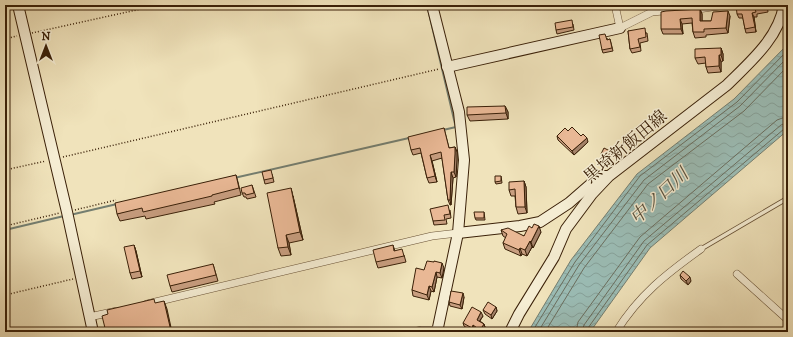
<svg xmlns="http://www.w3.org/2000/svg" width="793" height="337" font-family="'IM FELL DW Pica','Noto Serif JP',serif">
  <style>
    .water { fill: url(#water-waves); stroke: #747e70 }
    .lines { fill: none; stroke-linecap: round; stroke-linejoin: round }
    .shore { stroke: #6a6e5f; stroke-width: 1 }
    .stream { stroke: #747e70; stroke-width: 2 }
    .lane-casing { stroke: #685135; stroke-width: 5 }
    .street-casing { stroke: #685135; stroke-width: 8 }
    .secondary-casing { stroke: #3a2008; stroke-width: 12 }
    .path { stroke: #3a2008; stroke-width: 1.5; stroke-dasharray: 1 2; stroke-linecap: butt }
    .lane { stroke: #f5edd3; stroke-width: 3.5 }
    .street { stroke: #f5edd3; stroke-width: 7 }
    .secondary { stroke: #f5edd3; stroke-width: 10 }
    .wall { fill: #c89e80; stroke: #3a2008 }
    .shaded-wall { fill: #a38168; stroke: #3a2008 }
    .building { fill: #e9b895; stroke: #3a2008 }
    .labels { text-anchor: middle; stroke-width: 3; stroke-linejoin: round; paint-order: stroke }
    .street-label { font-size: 17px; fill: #3a2008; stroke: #f5edd3 }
    .water-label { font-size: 18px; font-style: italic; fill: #574f3c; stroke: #f5edd3 }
  </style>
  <defs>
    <pattern id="water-waves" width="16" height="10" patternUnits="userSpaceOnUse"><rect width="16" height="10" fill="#9bbdb6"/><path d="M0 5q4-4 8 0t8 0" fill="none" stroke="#86a29b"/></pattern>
  </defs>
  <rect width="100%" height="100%" fill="#f0e3bb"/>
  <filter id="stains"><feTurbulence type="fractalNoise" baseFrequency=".005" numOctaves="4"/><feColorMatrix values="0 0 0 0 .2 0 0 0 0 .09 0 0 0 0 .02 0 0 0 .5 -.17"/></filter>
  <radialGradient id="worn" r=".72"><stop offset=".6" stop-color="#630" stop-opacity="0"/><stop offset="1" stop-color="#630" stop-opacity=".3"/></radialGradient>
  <!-- water -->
  <path class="water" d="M788,44V130L650,248L590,332H528L571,260L637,174L734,99Z"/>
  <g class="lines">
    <!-- shore -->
    <g class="shore">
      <path d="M532,332L575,262L640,176L737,102L788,50"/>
      <path d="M538,332L579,265L644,180L740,106L788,57"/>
      <path d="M545,332L584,268L648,184L744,111L788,66"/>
      <path d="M576,332L578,322L640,237L777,120L788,116"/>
      <path d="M582,332L584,325L644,241L781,125L788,122"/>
      <path d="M587,332L588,328L647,245L784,129L788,127"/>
    </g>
    <!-- stream -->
    <g class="stream">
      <path d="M427,5L456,128"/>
      <path d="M443,130L456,127"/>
      <path d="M234,178L409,138"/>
      <path d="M70,215L117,204"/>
      <path d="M5,230L64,216"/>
    </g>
    <!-- lane casing -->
    <g class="lane-casing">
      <path id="lane" d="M701,249L788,198"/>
    </g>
    <!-- street casing -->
    <g class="street-casing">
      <g id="street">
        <path d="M615,5L620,28L652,12L674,10"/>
        <path d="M691,10L726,5"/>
        <path d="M737,274L788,320"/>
        <path d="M147,304L432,236L458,233"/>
        <path d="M89,317L117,311"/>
        <path d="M412,332L422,330H438"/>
        <path d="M616,332C639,295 666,274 701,249"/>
      </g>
    </g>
    <!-- secondary casing -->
    <g class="secondary-casing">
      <g id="secondary">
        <path d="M18,5L67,212L93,332"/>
        <path d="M432,5L459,112L464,160L458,233L437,332"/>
        <path d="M447,67L620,28"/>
        <path d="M458,233L520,226L540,222L569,203L600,176H608"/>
        <path d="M510,332L519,314L554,257L566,229L592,194L609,176L727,85C749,63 779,38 784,5"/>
      </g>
    </g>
    <!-- path -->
    <g class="path">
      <path d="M32,33L159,5"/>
      <path d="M5,39L17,36"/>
      <path d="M63,157L439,69"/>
      <path d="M5,170L46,161"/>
      <path d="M75,210L116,200"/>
      <path d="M5,226L60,213"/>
      <path d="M5,295L73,279"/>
    </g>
    <!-- lane -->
    <use href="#lane" class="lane"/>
    <!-- street -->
    <use href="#street" class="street"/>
    <!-- secondary -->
    <use href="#secondary" class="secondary"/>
  </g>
  <!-- wall -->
  <g class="wall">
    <path d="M671,5H685L672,6Z"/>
    <path d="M767,5L768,12L757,14V17H754L756,32L746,33L745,29L743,18H739L737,14Z"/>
    <path d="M700,9L702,14V21H711L730,16L728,33L706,35V37L695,38L693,32L692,23L682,24L683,34H663L661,29Z"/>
    <path d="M573,24L574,30L557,34L556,30Z"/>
    <path d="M628,31L647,33L648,41L640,43L641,51L632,53L630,49Z"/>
    <path d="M607,38V40L610,39L613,51L603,53L602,50Z"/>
    <path d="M721,48L723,54V61L721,62V72L708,73L706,67V63L698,64L695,58Z"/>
    <path d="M505,106L508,112V119L470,121L467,115Z"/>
    <path d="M444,128L449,148L455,147L457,152V160L456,177L453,178L451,205H450L448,200L442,158L432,161L437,182L429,183L427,178L421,153L413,155L411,150Z"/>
    <path d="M568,131L581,136L588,142L574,155L558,140L557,136Z"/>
    <path d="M611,153L608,159L602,156L601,154Z"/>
    <path d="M272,174L274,182L265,184L264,180Z"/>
    <path d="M236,175L238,182L241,195L214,202L215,204L146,219L145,216L120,221L117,214Z"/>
    <path d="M501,176L502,183L496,184L495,182Z"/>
    <path d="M524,181L526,187L527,213L518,214L516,207L515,196H511L509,190Z"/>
    <path d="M252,185L256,197L247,199L246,197H244L242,193Z"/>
    <path d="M293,196L303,240L289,243L291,255L281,256L278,248Z"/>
    <path d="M450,210L451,218L446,219L447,224L434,225L433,221Z"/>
    <path d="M484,212L485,220H476L475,218Z"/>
    <path d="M501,230L524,236L541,232L533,248L532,247L527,256L522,254L521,256L505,249L503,243L506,238L503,236Z"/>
    <path d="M134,245L136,251L142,277L132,279L130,273Z"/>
    <path d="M393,245L395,251L404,255L406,262L378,268L376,262Z"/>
    <path d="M213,264L218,281L172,292L170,286Z"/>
    <path d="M444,268L442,278L437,277L434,292L431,291L429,300L413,296L412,290L424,270Z"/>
    <path d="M680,275L691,281L688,285L681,279Z"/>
    <path d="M464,297L462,309L450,306L449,302Z"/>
    <path d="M496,307L497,311L492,319L485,314L483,310Z"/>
    <path d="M483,316L480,321L484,324L485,327L482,332H479L475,329L473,332L464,326L463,323Z"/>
  </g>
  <!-- shaded-wall -->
  <g class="shaded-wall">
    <path d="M700,9L702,14V27L700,21Z"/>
    <path d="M728,11L730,16L728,33L726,28Z"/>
    <path d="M752,13L754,17L756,32L755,27Z"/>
    <path d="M680,19L682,24L683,34L681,29Z"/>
    <path d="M721,48L723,54V61L721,55Z"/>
    <path d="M719,55L721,62V72L719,66Z"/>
    <path d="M505,106L508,112V119L506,113Z"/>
    <path d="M587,138L588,142L574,155L572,151Z"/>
    <path d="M455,147L457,152V160L456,177L454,172Z"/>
    <path d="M610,151L611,153L608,159L607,157Z"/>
    <path d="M430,155L432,161L437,182L435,176Z"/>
    <path d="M451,172L453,178L451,205L450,200Z"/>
    <path d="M524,181L526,187L527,213L525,207Z"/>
    <path d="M291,188L293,196L303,240L300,232Z"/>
    <path d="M539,226L541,232L533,248L531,242Z"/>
    <path d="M286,235L289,243L291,255L288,247Z"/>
    <path d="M530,241L532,247L527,256L525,250Z"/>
    <path d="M134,245L136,251L142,277L140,271Z"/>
    <path d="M520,248L522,254L521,256L519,250Z"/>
    <path d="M442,263L444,268L442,278L440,273Z"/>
    <path d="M436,272L437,277L434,292L432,287Z"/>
    <path d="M690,277L691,281L688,285L686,281Z"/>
    <path d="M429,286L431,291L429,300L427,295Z"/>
    <path d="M463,293L464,297L462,309L460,305Z"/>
    <path d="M164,301L167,309L172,332L171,331Z"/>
    <path d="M496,307L497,311L492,319L491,315Z"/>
    <path d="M481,312L483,316L478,323L477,320Z"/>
    <path d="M484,324L485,327L482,332H481L480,330Z"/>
    <path d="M473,325L475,329L473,332L472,328Z"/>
  </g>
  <!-- building -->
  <g class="building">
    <path d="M736,5H766L767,7L755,9L756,12L752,13L755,27L745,29L742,14H737Z"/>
    <path d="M700,9V21H711L713,12L728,11L726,28L704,29V32H693L692,18L680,19L681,29H661V12L666,11Z"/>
    <path d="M572,20L573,27L556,30L555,23Z"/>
    <path d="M645,28L646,37L638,39L640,47L630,49L628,31Z"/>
    <path d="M605,34L607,40L610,39L612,48L602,50L599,35Z"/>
    <path d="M721,48V55H719V66L706,67L705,57L695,58V49Z"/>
    <path d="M505,106L506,113L467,115V107Z"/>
    <path d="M572,127L581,136L583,134L587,138L572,151L557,136L565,128L568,131Z"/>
    <path d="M444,128L449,148L455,147V154L454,172H451L450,200H448L441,152L430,155L435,176L427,178L420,148L411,150L408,137Z"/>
    <path d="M604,148L610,151L607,157L601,154Z"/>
    <path d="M271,170L273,178L264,180L262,172Z"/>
    <path d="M236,175L239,188L212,195V196L143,212L142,208L117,214L115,203Z"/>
    <path d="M495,176H501V181L495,182Z"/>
    <path d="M524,181L525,207H516L515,189L509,190V182Z"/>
    <path d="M252,185L254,193L246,195L245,193H242L241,188Z"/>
    <path d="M291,188L300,232L286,235L288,247L278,248L267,193Z"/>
    <path d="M448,205L450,214L444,215L445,220L433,221L430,209Z"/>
    <path d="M474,212H484V218H475Z"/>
    <path d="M534,224L539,226L531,242L530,241L525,250L520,248L519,250L503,243L507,234L501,230L508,228L524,236L529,226L532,228Z"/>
    <path d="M134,245L140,271L130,273L124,247Z"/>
    <path d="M393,245L394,251L402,249L404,256L376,262L373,250Z"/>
    <path d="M427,261L434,262V261L442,263L440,273L436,272L432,287L429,286L427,295L412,290L416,268L424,270Z"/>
    <path d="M213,264L216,275L170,286L167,275Z"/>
    <path d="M683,271L690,277L686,281L680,275Z"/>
    <path d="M451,291L463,293L460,305L449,302Z"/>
    <path d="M154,299L155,303L164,301L171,331L169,332H106L102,316L108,314L107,310Z"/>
    <path d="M488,302L496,307L491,315L483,310Z"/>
    <path d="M472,307L481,312L477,320L484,324L480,330L473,325L472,328L463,323Z"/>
  </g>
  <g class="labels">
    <!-- street labels -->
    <g class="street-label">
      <text transform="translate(625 146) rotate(-40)" y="6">黒埼新飯田線</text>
    </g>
    <!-- water labels -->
    <g class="water-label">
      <text transform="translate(659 196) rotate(-43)" y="6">中ノ口川</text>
    </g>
  </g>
  <!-- margin -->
  <rect width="793" height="337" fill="none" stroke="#f0e3bb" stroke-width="20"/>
  <rect x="6" y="6" width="781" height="325" fill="none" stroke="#3a2008" stroke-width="2"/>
  <rect x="10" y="10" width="773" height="317" fill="none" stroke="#3a2008"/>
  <!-- north arrow -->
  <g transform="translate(46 46)" stroke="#f5edd3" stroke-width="3" paint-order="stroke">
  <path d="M0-3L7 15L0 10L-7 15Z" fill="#3a2008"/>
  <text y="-6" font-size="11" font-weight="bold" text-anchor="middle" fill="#3a2008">N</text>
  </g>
  <rect width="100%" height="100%" filter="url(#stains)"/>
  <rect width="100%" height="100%" fill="url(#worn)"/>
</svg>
